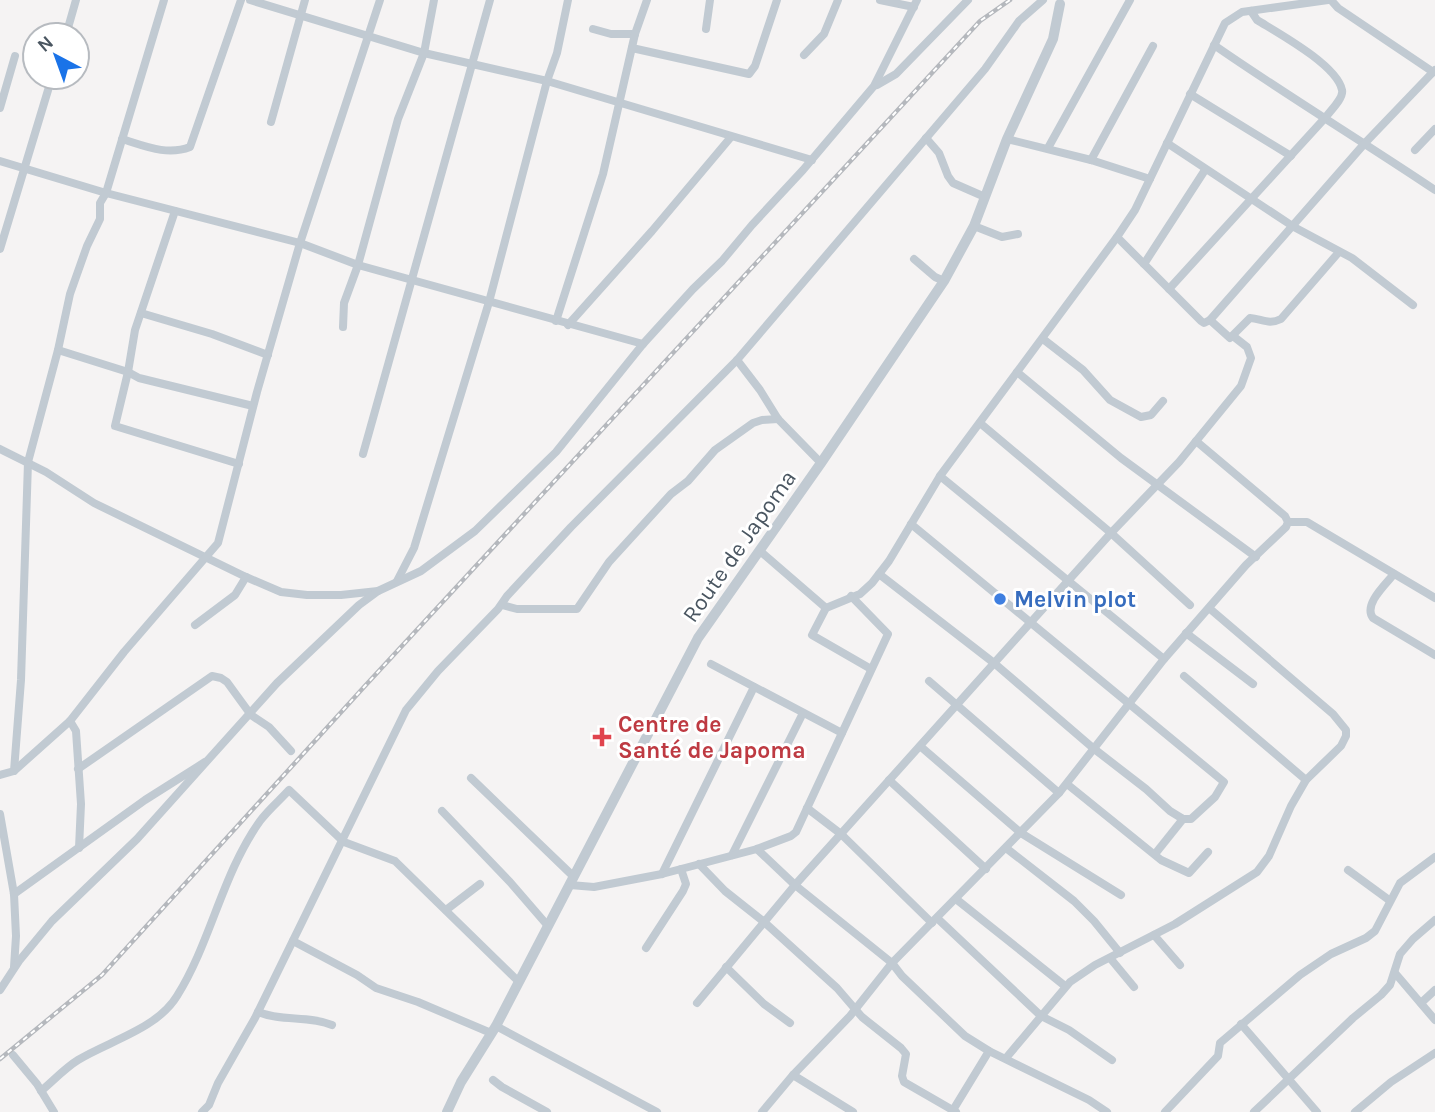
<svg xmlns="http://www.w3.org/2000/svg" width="1435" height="1112" font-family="Karla,sans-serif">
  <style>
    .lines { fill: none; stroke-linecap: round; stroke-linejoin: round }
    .minor { stroke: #c1cad2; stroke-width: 8 }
    .tertiary { stroke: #c1cad2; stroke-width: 10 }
    .rail-casing { stroke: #b5b8bd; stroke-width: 4.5 }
    .rail { stroke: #fff; stroke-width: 2; stroke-dasharray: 5; stroke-linecap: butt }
    .shop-dot { fill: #3f7fe0; stroke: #fff; stroke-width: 2.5 }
    .health-dot { fill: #e0444e; stroke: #fff; stroke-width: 2.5 }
    .labels { text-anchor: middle; stroke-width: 6; stroke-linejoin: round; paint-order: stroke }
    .street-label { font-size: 23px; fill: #4a5661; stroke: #fff }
    .shop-label { font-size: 23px; font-weight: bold; fill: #366cbe; stroke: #fff; text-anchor: start }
    .health-label { font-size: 23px; font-weight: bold; fill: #be3a42; stroke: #fff; text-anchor: start }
  </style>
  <rect width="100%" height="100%" fill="#f5f3f3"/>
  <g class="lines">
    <!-- minor -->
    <g class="minor">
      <path d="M250,0L424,53L547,81L812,160"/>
      <path d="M880,0L914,7"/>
      <path d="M1331,0L1338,8L1433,72"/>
      <path d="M593,29L611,34H635"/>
      <path d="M706,29L710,0"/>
      <path d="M66,35L76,0"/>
      <path d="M1214,45C1286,95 1362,141 1435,190"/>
      <path d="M632,48L749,74L755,66L777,0"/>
      <path d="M804,55L824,34L838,0"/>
      <path d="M877,85L896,74L968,0"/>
      <path d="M1190,94L1291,156"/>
      <path d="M0,108L15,56"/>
      <path d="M271,122L305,0"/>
      <path d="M926,138L939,153L948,176L953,183L985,197"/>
      <path d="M122,139C145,146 167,156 190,147L241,0"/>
      <path d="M1007,139L1091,160L1150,179"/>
      <path d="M1167,143L1294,227L1352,258L1413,305"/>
      <path d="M1048,148L1130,0"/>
      <path d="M1415,150L1435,129"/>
      <path d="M1091,160L1153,46"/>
      <path d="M0,161L106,193L300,243L358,265L643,344"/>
      <path d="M175,211L135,330L128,372L115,426L239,464"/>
      <path d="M974,226L1002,237L1018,234"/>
      <path d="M1117,237L1201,321L1204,323L1210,320L1365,143L1435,70"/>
      <path d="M0,249L52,77"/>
      <path d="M914,259L935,277L944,281"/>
      <path d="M1144,264L1205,170"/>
      <path d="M1169,289L1325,118C1330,111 1344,98 1342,90C1337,65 1278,33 1257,20L1251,11"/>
      <path d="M141,313L212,334L268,355"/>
      <path d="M1210,320L1230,338L1250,318C1262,319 1269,325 1281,319L1339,252"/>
      <path d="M556,321L603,174L635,34L647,0"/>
      <path d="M568,325L652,231L731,137"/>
      <path d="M343,327L344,303L358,265L398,119L424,53L434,0"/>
      <path d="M1043,339L1083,370L1110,400L1141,417L1151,415L1163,401"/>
      <path d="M58,350L128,372L139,378L253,406"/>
      <path d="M737,360L760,390L778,419L821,463"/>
      <path d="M1017,372L1121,458L1256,557"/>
      <path d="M980,423L1111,533L1190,605"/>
      <path d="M0,449L46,472L94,503L246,577L281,592L307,595H341L378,591"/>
      <path d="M363,454L490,0"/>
      <path d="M940,476L1164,659"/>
      <path d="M1288,522H1307L1435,598"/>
      <path d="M760,551L826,608"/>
      <path d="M879,574L994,663L1093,748L1146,789L1170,811L1183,819H1191L1215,797L1224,782L911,524"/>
      <path d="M1394,574C1385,585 1363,605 1373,618L1435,655"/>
      <path d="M397,581L414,548L489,302L547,81L557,53L568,0"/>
      <path d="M502,605L517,609H577L609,562L671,494L688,481L715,450L753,423L762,420L778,419"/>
      <path d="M195,625L235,595L246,577"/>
      <path d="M1186,633L1253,684"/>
      <path d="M711,664L842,733"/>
      <path d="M871,669L812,635L826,608L860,594L872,583L889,561L940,476L1117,237L1135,210L1225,23L1242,12L1328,0"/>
      <path d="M1184,676L1306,780"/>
      <path d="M929,681L1059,793"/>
      <path d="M70,721L76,731L81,804L79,848"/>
      <path d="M920,746L1021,833L1121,895"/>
      <path d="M78,769L212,676L221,678L227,682L251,715L269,727L291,751"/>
      <path d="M14,771L21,680L28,462L58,350L70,294L87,246L100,219V203L106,193L164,0"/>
      <path d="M0,775L14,771L70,721L124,652L218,543L257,392L300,243L380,0"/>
      <path d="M471,778L574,877"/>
      <path d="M889,780L986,869"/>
      <path d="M1067,784L1161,860L1189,873L1208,852"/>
      <path d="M807,808L841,834L932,923"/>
      <path d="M442,811L510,882L548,926"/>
      <path d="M0,814L14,894L16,936L14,967"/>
      <path d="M1006,848L1074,901L1094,921L1120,953"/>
      <path d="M757,849L795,885L892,963L902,976L965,1036L989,1051L1089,1100L1107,1112"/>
      <path d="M1155,854L1183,819"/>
      <path d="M732,855L803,713"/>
      <path d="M699,864L725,891L763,921L837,988L862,1017L901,1048L906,1054L902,1076L904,1082L956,1112"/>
      <path d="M1348,870L1389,900"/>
      <path d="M662,874L754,687"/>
      <path d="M570,885L594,887L662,874L757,849L791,836L796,832L888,634L851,596"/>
      <path d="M14,894L145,800L205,762"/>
      <path d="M956,899L1065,986"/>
      <path d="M446,910L480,884"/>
      <path d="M937,918L1041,1016L1069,1030L1112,1060"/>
      <path d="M1154,935L1180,965"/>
      <path d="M293,941L357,975L376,988L418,1002L491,1033"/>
      <path d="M646,948L683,891L686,884L681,869"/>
      <path d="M1110,958L1134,987"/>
      <path d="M726,967L764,1004L790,1023"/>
      <path d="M1395,973L1435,1020"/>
      <path d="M0,990L19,961L52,921L137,839L277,683L359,605L378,591L421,571L475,531L556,452L643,344L693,289L722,261L752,225L803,170L874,86L917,0"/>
      <path d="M697,1003L795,885L1111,533L1179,462L1241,386L1251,358L1247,347L1233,336"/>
      <path d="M1421,1003L1435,990"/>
      <path d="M258,1012C282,1022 308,1015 332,1025"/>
      <path d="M1241,1024L1317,1112"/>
      <path d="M496,1026L657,1112"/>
      <path d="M13,1055L37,1084L54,1112"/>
      <path d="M1006,1058L1070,982L1095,965L1175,924L1257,872L1269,856L1291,806L1306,780L1341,746L1346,736V730L1333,714L1209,608"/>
      <path d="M793,1075L853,1112"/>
      <path d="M493,1080L502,1087L547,1112"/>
      <path d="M41,1091C53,1081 65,1068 78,1060C109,1041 157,1029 177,996C211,942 222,874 260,821C268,810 280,800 289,790L344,842L395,861L519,982"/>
      <path d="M953,1110L989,1051"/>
      <path d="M202,1112L209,1105L218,1083L255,1018L406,710L438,671L498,609L507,596L571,527L737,360L985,69L1019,21L1043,0"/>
      <path d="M762,1112L793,1075L850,1016L892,963L1059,793L1164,659L1246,565L1286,527L1288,522L1285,516L1196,441"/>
      <path d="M1165,1112L1218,1056L1220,1043L1300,975L1331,954L1366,938L1375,931L1400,883L1435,857"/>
      <path d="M1254,1112L1353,1018L1381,995L1390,985L1400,954L1413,939L1435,920"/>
      <path d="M1355,1112L1391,1082L1435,1053"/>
    </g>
    <!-- tertiary -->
    <path class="tertiary" d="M447,1112L461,1082L496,1026L698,638L821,463L944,281L974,226L1007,139L1053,39L1060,4"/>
    <!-- rail casing -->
    <g class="rail-casing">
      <path id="rail" d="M0,1059L102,975L364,687L980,21L1010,0"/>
    </g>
    <!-- rail -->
    <use href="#rail" class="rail"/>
  </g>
  <!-- markers -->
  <circle class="shop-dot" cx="1000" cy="599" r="7"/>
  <path class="health-dot" d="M598.5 726.5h7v7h7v7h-7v7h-7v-7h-7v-7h7z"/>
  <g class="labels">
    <!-- street labels -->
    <g class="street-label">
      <text transform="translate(739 546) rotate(-55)" y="8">Route de Japoma</text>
    </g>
    <!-- shop labels -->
    <g class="shop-label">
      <text x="1014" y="607">Melvin plot</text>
    </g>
    <!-- health labels -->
    <g class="health-label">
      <text x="618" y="732">Centre de<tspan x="618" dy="26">Santé de Japoma</tspan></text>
    </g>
  </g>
  <!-- north arrow -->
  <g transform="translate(56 56) rotate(319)"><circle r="33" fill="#ffffff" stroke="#b7bbc0" stroke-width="2"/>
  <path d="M0-5L12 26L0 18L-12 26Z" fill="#1a73e8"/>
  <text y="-10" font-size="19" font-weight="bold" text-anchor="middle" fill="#4a5661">N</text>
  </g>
</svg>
